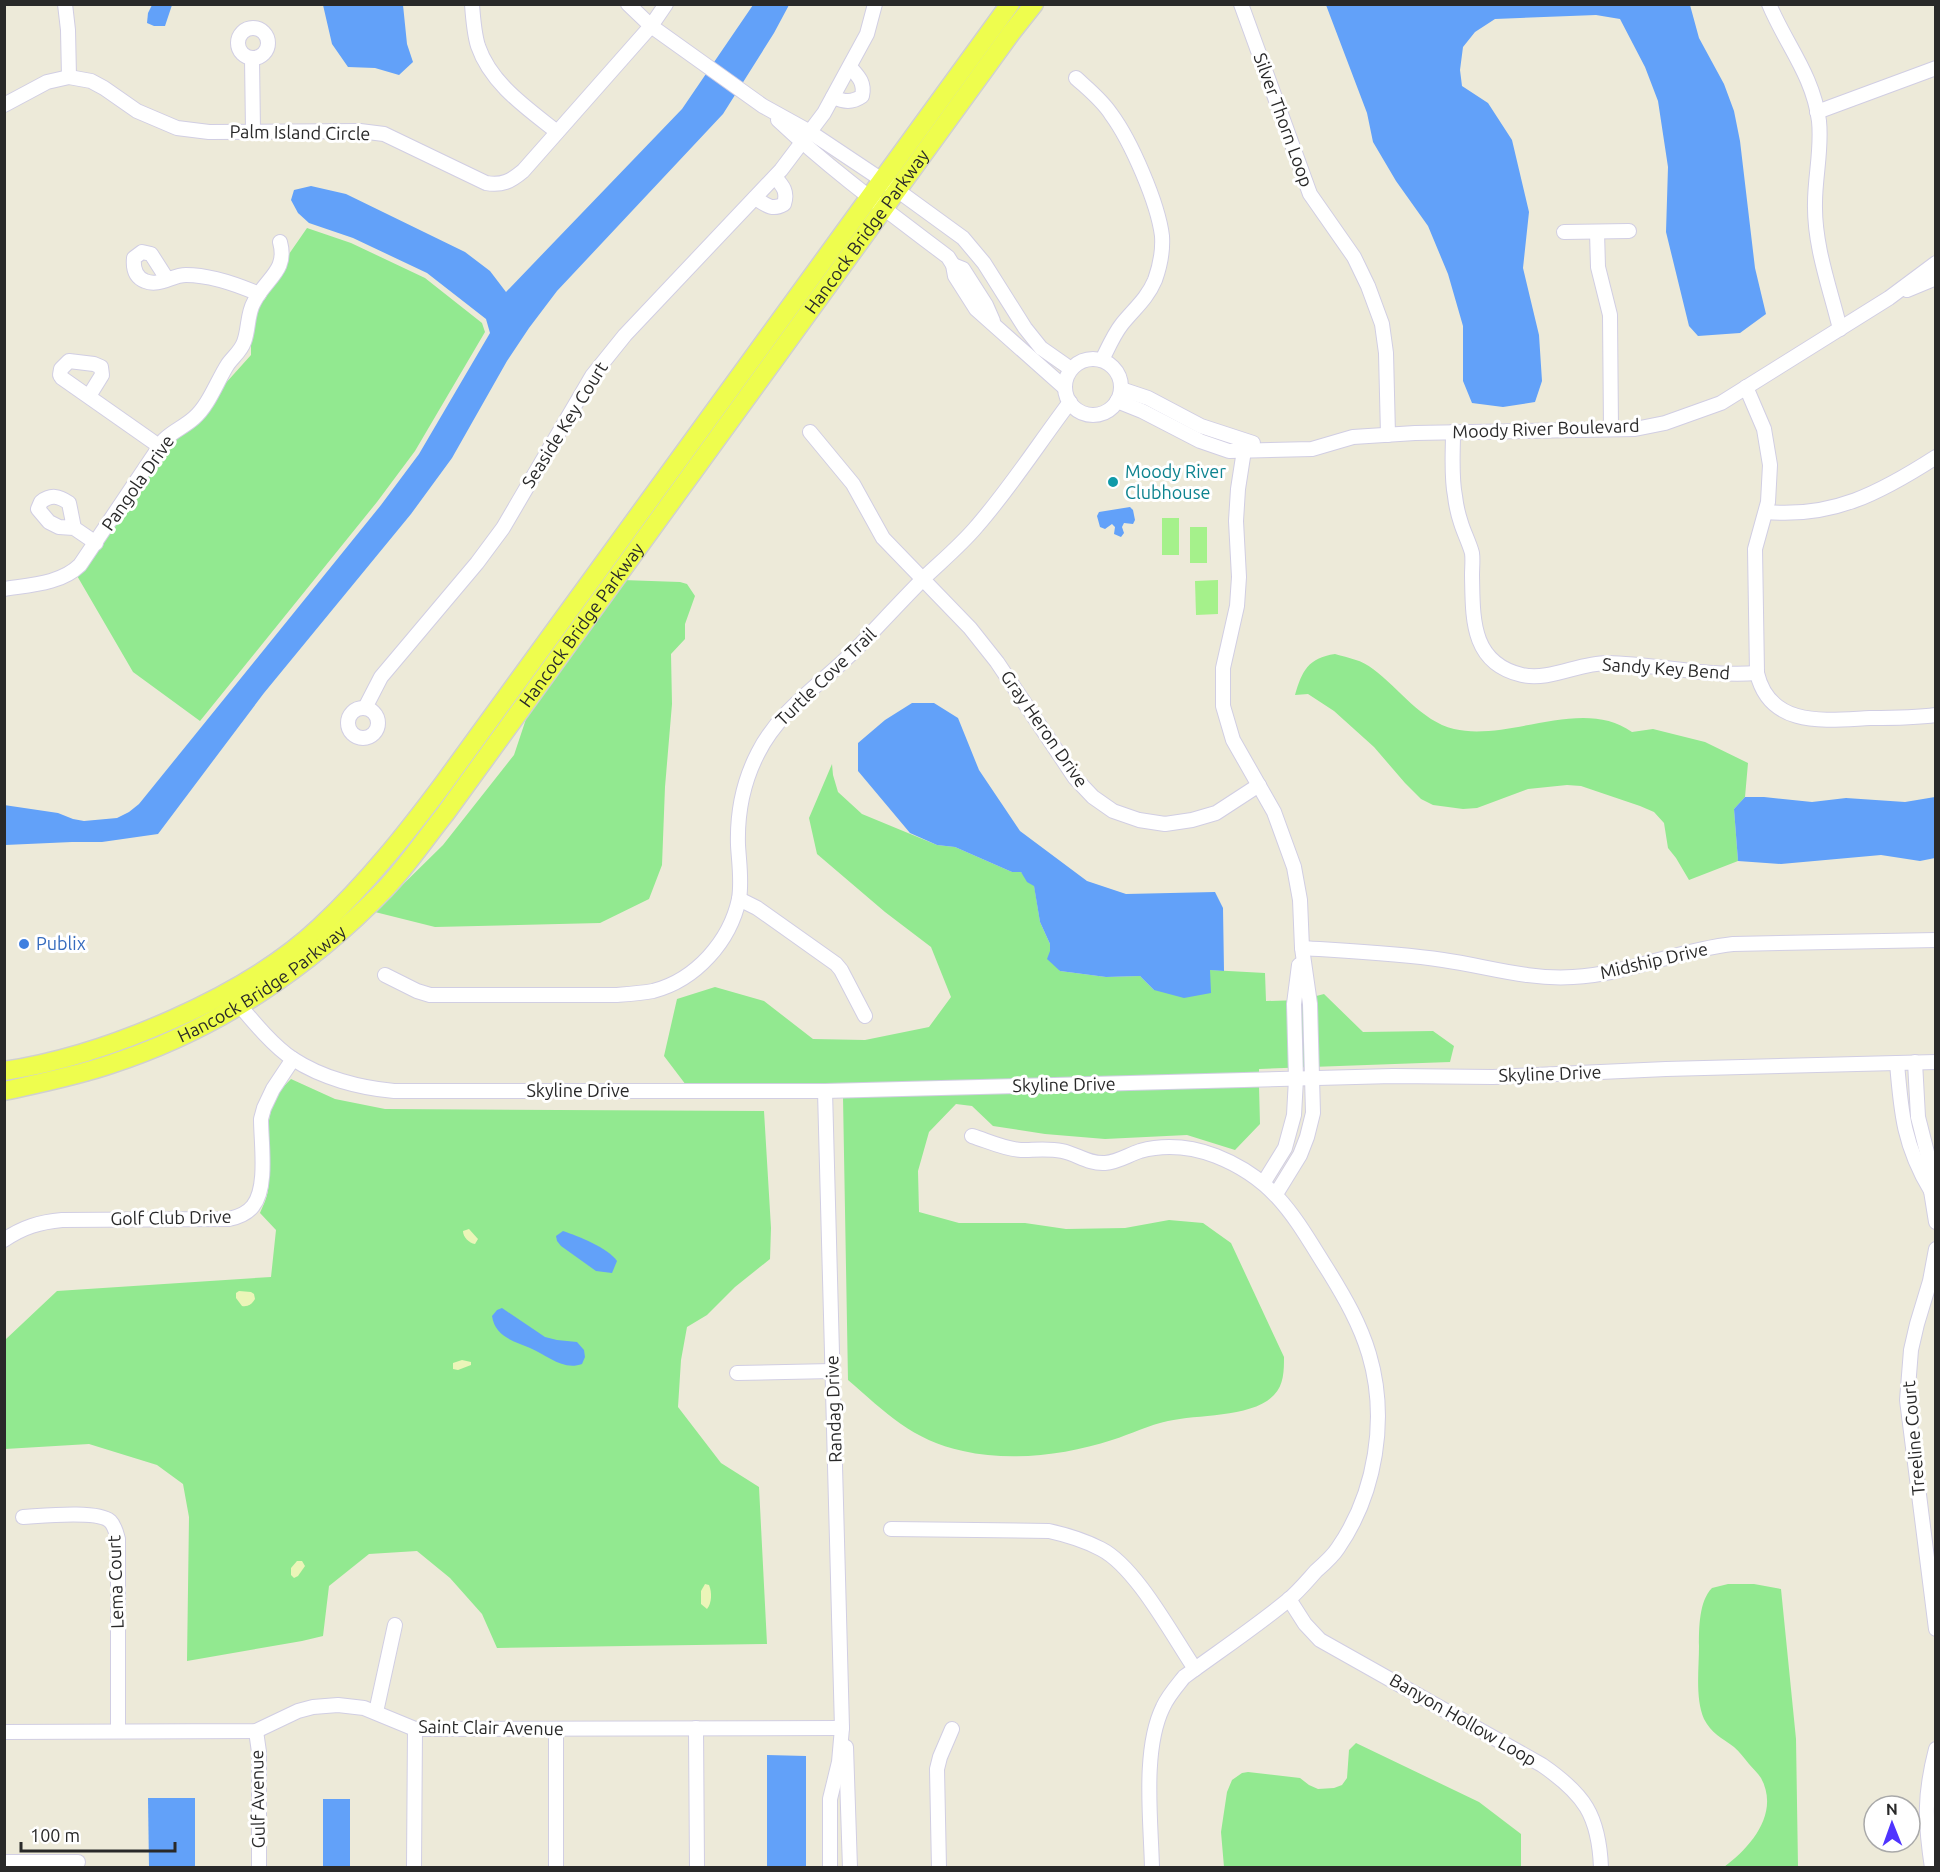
<svg xmlns="http://www.w3.org/2000/svg" width="1940" height="1872" font-family="Ubuntu,sans-serif">
  <style>
    .green { fill: #92e990 }
    .sand { fill: #ebf5b8 }
    .pitch { fill: #a5f18b }
    .water { fill: #62a1f9 }
    .lines { fill: none; stroke-linecap: round; stroke-linejoin: round }
    .minor-casing { stroke: #d1cee3; stroke-width: 16 }
    .major-casing { stroke: #d0d0d0; stroke-width: 21 }
    .minor { stroke: #fff; stroke-width: 14 }
    .major { stroke: #eefd4e; stroke-width: 18 }
    .culture-dot { fill: #0f9aa8; stroke: #fff; stroke-width: 2 }
    .shop-dot { fill: #3f7fe0; stroke: #fff; stroke-width: 2 }
    .labels { text-anchor: middle; stroke-width: 6; stroke-linejoin: round; paint-order: stroke }
    .street-label { font-size: 18px; fill: #292929; stroke: #fff }
    .culture-label { font-size: 18px; fill: #0d838f; stroke: #fff; text-anchor: start }
    .shop-label { font-size: 18px; fill: #366cbe; stroke: #fff; text-anchor: start }
  </style>
  <rect width="100%" height="100%" fill="#edead9"/>
  <!-- green -->
  <g class="green">
    <path d="M307,228L351,243L425,278L482,323L485,332L415,451L377,502L200,721L133,672L76,574L162,454L251,355V309Z"/>
    <path d="M622,580L680,582L687,584L695,596L685,624V639L671,654L672,704L665,787L662,865L649,899L600,923L435,927L375,912L443,845L514,755L530,707Z"/>
    <path d="M1335,654C1349,658 1362,660 1373,669C1399,688 1421,721 1454,729C1510,742 1582,696 1632,732L1653,729L1705,742L1748,763L1745,797L1734,809L1738,861L1689,880L1676,858L1668,848L1664,823L1654,812L1640,806L1581,786L1567,785L1528,789L1477,808L1463,809L1433,805L1421,799L1405,783L1374,747L1334,711L1308,694L1295,695C1302,671 1308,658 1335,654Z"/>
    <path d="M832,764L833,775L838,792L862,814L937,845L955,847L1012,872H1021L1034,885L1040,922L1050,944V951L1060,971L1106,977L1140,976L1154,990L1210,970L1265,973L1266,1001L1301,1000L1324,994L1363,1032L1433,1031L1454,1046L1450,1062L1259,1069V1074L825,1085H686L664,1056L677,999L715,987L764,1001L813,1039L865,1040L929,1027L951,997L931,947L885,912L817,854L809,818Z"/>
    <path d="M291,1079L335,1099L385,1109L764,1111L771,1228L770,1259L735,1287L707,1315L687,1327L681,1360L678,1407L721,1463L759,1487L767,1644L497,1648L482,1614L450,1578L417,1551L369,1554L329,1586L323,1636L302,1641L187,1661L189,1517L183,1484L157,1465L89,1444L5,1449V1340L57,1291L271,1277L276,1230L260,1213C263,1206 267,1198 268,1190C274,1148 255,1113 291,1079Z"/>
    <path d="M1259,1086L1260,1124L1235,1150L1187,1135L1105,1139L1045,1134L993,1126L972,1106L956,1104L929,1132L918,1171L919,1212L959,1223H1025L1066,1229L1125,1228L1169,1220L1203,1223L1231,1243L1284,1357C1284,1370 1284,1385 1274,1395C1252,1418 1198,1414 1168,1421C1149,1425 1131,1434 1112,1440C1066,1455 1011,1462 963,1451C912,1440 886,1413 848,1380L843,1097Z"/>
    <path d="M1728,1584H1754L1781,1589L1796,1739L1798,1867H1724C1751,1847 1780,1813 1761,1778C1758,1773 1753,1769 1749,1764C1744,1758 1740,1752 1734,1747C1722,1738 1711,1733 1704,1719C1695,1698 1699,1669 1699,1646C1699,1628 1699,1601 1712,1588Z"/>
    <path d="M1356,1743L1479,1802L1521,1834V1867H1224L1221,1832L1227,1792L1232,1780L1242,1773L1248,1772L1300,1778L1309,1785L1318,1789L1334,1788L1342,1785L1347,1778L1349,1750Z"/>
  </g>
  <!-- sand -->
  <g class="sand">
    <path d="M469,1229L478,1239L475,1244C469,1243 463,1237 463,1231Z"/>
    <path d="M239,1291L251,1292L254,1294L255,1299C252,1304 248,1307 242,1306L236,1298V1293Z"/>
    <path d="M462,1360L471,1362V1365L458,1370L453,1369V1363Z"/>
    <path d="M297,1561H302L305,1566L298,1576L294,1578L291,1575V1568Z"/>
    <path d="M705,1584L709,1585C712,1592 712,1603 707,1609L701,1604V1591Z"/>
  </g>
  <!-- pitch -->
  <g class="pitch">
    <rect x="1162" y="518" width="17" height="37"/>
    <rect x="1190" y="527" width="17" height="36"/>
    <path d="M1218,580V614L1196,615L1195,581Z"/>
  </g>
  <!-- water -->
  <g class="water">
    <path d="M152,5H172L165,26H154L147,23L148,13Z"/>
    <path d="M323,5H403L407,44L413,62L399,75L375,68L348,67L332,44Z"/>
    <path d="M753,5H789L774,33L723,114L557,291L529,328L507,361L452,458L411,514L264,693L158,834L102,842H72L5,845L4,805L58,813L73,819L84,821L117,818L129,812L139,804L381,505L419,454L490,333L486,319L427,273L353,238L309,223L298,213L291,200L294,190L311,186L346,194L465,252L490,271L506,292L682,109Z"/>
    <path d="M1326,5H1690L1699,38L1724,84L1734,111L1740,141L1755,268L1766,314L1740,333L1698,336L1689,326L1666,232L1668,167L1658,101L1645,67L1620,19L1596,15L1495,19L1475,32L1463,47L1460,70L1462,86L1488,103L1512,140L1529,212L1523,268L1539,335L1542,381L1535,402L1503,407L1472,403L1463,381V326L1448,274L1428,226L1396,181L1373,142L1367,113Z"/>
    <path d="M1130,507L1133,510L1135,520L1133,524L1124,523L1122,527L1124,533L1121,537L1114,534L1115,527L1112,524L1105,529L1100,527L1097,516L1099,512Z"/>
    <path d="M912,703H934L958,718L979,770L1020,831L1087,881L1126,894L1215,892L1223,908L1224,971L1210,970L1211,993L1184,998L1154,990L1140,976L1106,977L1060,971L1047,959L1050,951V944L1040,922L1034,886L1027,882L1021,872H1012L955,847L937,845L910,833L858,771V743L885,720Z"/>
    <path d="M1745,797H1764L1812,802L1846,798L1905,802L1935,797V858L1920,861L1881,855L1781,864L1738,861L1734,809Z"/>
    <path d="M563,1231C578,1236 608,1248 617,1261L612,1273L596,1271L561,1246L557,1241L556,1236Z"/>
    <path d="M502,1308L545,1337L557,1340L577,1342L584,1350L585,1357L582,1364C563,1371 547,1355 530,1348C514,1341 495,1337 492,1316L497,1310Z"/>
    <path d="M767,1755L806,1756V1867H767Z"/>
    <path d="M148,1798H195V1867H149Z"/>
    <rect x="323" y="1799" width="27" height="68"/>
  </g>
  <g class="lines">
    <!-- minor casing -->
    <g class="minor-casing">
      <g id="minor">
        <path d="M65,4L68,30L69,77"/>
        <path d="M472,4C473,18 474,33 478,46C491,84 527,108 557,132"/>
        <path d="M628,4L651,26L763,106L810,132L897,190L963,238L984,263L1025,328L1041,348L1071,369"/>
        <path d="M1241,4L1310,194L1354,257L1368,286L1382,324L1386,353L1388,435"/>
        <path d="M1769,4C1786,45 1813,75 1819,121C1822,149 1815,176 1815,203C1814,246 1830,288 1840,329"/>
        <circle cx="253" cy="43" r="15"/>
        <path d="M252,58L253,131"/>
        <path d="M1076,78C1088,89 1102,100 1111,114C1131,141 1158,203 1162,236C1163,251 1160,266 1155,280C1147,299 1134,309 1122,324C1114,334 1108,348 1102,360"/>
        <path d="M833,97C844,102 852,103 862,96C865,83 859,77 850,67"/>
        <path d="M4,105L47,82L69,77L91,81L104,88L137,111L177,128L209,132L360,131L384,134L486,183C502,186 511,181 523,171L651,26L666,4"/>
        <path d="M1817,112L1936,68"/>
        <path d="M778,120C831,170 890,213 948,257L953,265L955,276L976,309L1065,388"/>
        <path d="M755,198C766,205 772,211 784,204C788,192 783,186 775,177"/>
        <path d="M1564,232L1629,231"/>
        <path d="M1597,232L1598,267L1610,315L1611,429"/>
        <path d="M953,265L963,269L986,305L993,321"/>
        <path d="M167,279L151,254L142,252L134,258C133,268 135,277 145,281C159,287 172,275 186,275C211,275 236,284 259,294"/>
        <path d="M1907,290L1936,278"/>
        <circle cx="1093" cy="387" r="28"/>
        <path d="M1746,387L1764,429L1770,465L1768,502L1755,549L1757,673C1770,729 1827,720 1870,718C1892,718 1914,718 1936,715"/>
        <path d="M1121,389L1148,398L1201,426L1253,443"/>
        <path d="M89,396L102,375L101,367L94,364L69,361L61,369L60,375L62,378L159,446"/>
        <path d="M1117,401L1142,411L1200,441L1229,451L1312,449L1353,437L1415,433L1635,429L1665,423L1721,403L1889,298L1936,263"/>
        <path d="M810,432L853,484L883,538L970,628L997,662L1075,778L1093,797L1113,811L1139,820L1165,824L1192,820L1216,813L1259,785"/>
        <path d="M1453,432C1453,453 1451,476 1455,496C1456,505 1458,514 1461,523C1464,533 1469,542 1472,553C1473,560 1472,568 1472,575C1473,617 1470,663 1522,675C1550,681 1579,663 1607,663C1657,664 1707,677 1757,673"/>
        <path d="M1245,444L1238,489L1236,521L1239,577L1237,606L1223,668V706L1233,740L1274,812L1294,867L1300,900L1302,948L1310,1004L1313,1113L1307,1137L1300,1155L1276,1194"/>
        <path d="M1766,512C1833,518 1880,493 1936,457"/>
        <path d="M74,528L69,503C59,496 51,494 41,502L38,509L49,522L59,527L74,528L96,543"/>
        <path d="M4,589C29,585 61,584 80,565L164,440C173,431 184,427 194,418C209,405 217,381 228,364C233,357 241,351 244,342C249,329 247,314 254,302C266,278 288,271 280,242"/>
        <circle cx="363" cy="723" r="15"/>
        <path d="M365,708L381,677L477,563L503,528L592,376L625,335L781,170L824,113L867,34L875,4"/>
        <path d="M739,899L757,908L836,964L841,970L865,1016"/>
        <path d="M1302,948C1348,951 1396,953 1443,960C1486,966 1528,980 1573,977C1628,974 1678,950 1733,944L1936,940"/>
        <path d="M385,975L417,991L430,995H617C629,994 642,993 653,991C696,980 730,941 739,899C742,881 739,863 738,845C737,813 743,782 758,753C781,707 825,682 860,645C882,622 903,599 926,576C943,560 962,544 977,526C1011,487 1039,443 1070,402"/>
        <path d="M235,1000C251,1019 273,1046 293,1059C322,1078 360,1088 394,1091H825L1393,1076L1493,1077L1666,1069L1936,1062"/>
        <path d="M1915,1062L1918,1117L1933,1176L1931,1191L1936,1222"/>
        <path d="M1897,1063C1901,1113 1904,1146 1931,1191"/>
        <path d="M825,1091L842,1728L839,1762L830,1799V1868"/>
        <path d="M972,1136C988,1141 1004,1149 1021,1150C1034,1150 1048,1148 1062,1151C1077,1154 1088,1164 1105,1163C1118,1162 1128,1155 1140,1151C1166,1144 1192,1147 1216,1156C1277,1180 1296,1220 1329,1272C1345,1298 1360,1324 1369,1354C1388,1418 1376,1493 1338,1548C1333,1556 1324,1564 1316,1571C1307,1581 1298,1592 1287,1601C1254,1628 1218,1652 1184,1677C1176,1687 1168,1696 1163,1707C1142,1750 1151,1821 1152,1868"/>
        <path d="M1264,1182L1285,1148L1294,1115L1296,1079L1294,1004L1299,965"/>
        <path d="M4,1240C23,1227 40,1222 62,1220L229,1219C238,1217 247,1214 253,1206C268,1187 261,1143 261,1119L264,1108L273,1089L293,1059"/>
        <path d="M1936,1249L1930,1281L1917,1324L1911,1350L1907,1400L1936,1629"/>
        <path d="M737,1373L832,1371"/>
        <path d="M23,1517C42,1516 97,1510 110,1521C115,1526 116,1532 118,1539V1731"/>
        <path d="M891,1529L1049,1531C1067,1535 1084,1540 1101,1549C1136,1567 1172,1635 1195,1669"/>
        <path d="M1289,1599L1305,1624L1320,1640L1542,1765C1584,1794 1599,1815 1601,1868"/>
        <path d="M376,1712L395,1625"/>
        <path d="M696,1728L697,1868"/>
        <path d="M256,1731L259,1752V1868"/>
        <path d="M4,1732L256,1731L298,1711L313,1707L338,1705L364,1708L415,1729L842,1728"/>
        <path d="M846,1747L850,1868"/>
        <path d="M4,1862H78"/>
        <path d="M414,1868L415,1729"/>
        <path d="M556,1868V1729"/>
        <path d="M939,1868L937,1769L940,1757L952,1729"/>
        <path d="M1932,1868C1925,1822 1924,1795 1936,1749"/>
      </g>
    </g>
    <!-- major casing -->
    <g class="major-casing">
      <g id="major">
        <path d="M4,1071C105,1056 246,997 320,927C367,883 406,834 444,783L1010,4"/>
        <path id="s1" d="M4,1091C40,1083 76,1076 111,1064C216,1030 309,968 385,889C407,866 425,839 445,814L1011,33L1034,4"/>
      </g>
    </g>
    <!-- minor -->
    <use href="#minor" class="minor"/>
    <!-- major -->
    <use href="#major" class="major"/>
  </g>
  <!-- markers -->
  <circle class="culture-dot" cx="1113" cy="482" r="6"/>
  <circle class="shop-dot" cx="24" cy="944" r="6"/>
  <g class="labels">
    <!-- street labels -->
    <g class="street-label">
      <text transform="translate(1283 120) rotate(70)" y="6">Silver Thorn Loop</text>
      <text transform="translate(300 133) rotate(1)" y="6">Palm Island Circle</text>
      <text dy="6" stroke="none"><textPath href="#s1" startOffset="1254">Hancock Bridge Parkway</textPath></text>
      <text transform="translate(565 425) rotate(-58)" y="6">Seaside Key Court</text>
      <text transform="translate(1546 429) rotate(-2)" y="6">Moody River Boulevard</text>
      <text transform="translate(138 483) rotate(-55)" y="6">Pangola Drive</text>
      <text dy="6" stroke="none"><textPath href="#s1" startOffset="768">Hancock Bridge Parkway</textPath></text>
      <text transform="translate(1666 669) rotate(4)" y="6">Sandy Key Bend</text>
      <text transform="translate(826 677) rotate(-44)" y="6">Turtle Cove Trail</text>
      <text transform="translate(1044 729) rotate(55)" y="6">Gray Heron Drive</text>
      <text transform="translate(1654 961) rotate(-13)" y="6">Midship Drive</text>
      <text dy="6" stroke="none"><textPath href="#s1" startOffset="282">Hancock Bridge Parkway</textPath></text>
      <text transform="translate(1550 1074) rotate(-2)" y="6">Skyline Drive</text>
      <text transform="translate(1064 1085) rotate(-1)" y="6">Skyline Drive</text>
      <text x="578" y="1097">Skyline Drive</text>
      <text transform="translate(171 1218) rotate(-1)" y="6">Golf Club Drive</text>
      <text transform="translate(834 1409) rotate(-92)" y="6">Randag Drive</text>
      <text transform="translate(1914 1438) rotate(-95)" y="6">Treeline Court</text>
      <text transform="translate(116 1582) rotate(-92)" y="6">Lema Court</text>
      <text transform="translate(1463 1720) rotate(30)" y="6">Banyon Hollow Loop</text>
      <text transform="translate(491 1728) rotate(1)" y="6">Saint Clair Avenue</text>
      <text transform="translate(258 1799) rotate(-91)" y="6">Gulf Avenue</text>
    </g>
    <!-- culture labels -->
    <g class="culture-label">
      <text x="1125" y="478">Moody River<tspan x="1125" dy="21">Clubhouse</tspan></text>
    </g>
    <!-- shop labels -->
    <g class="shop-label">
      <text x="36" y="950">Publix</text>
    </g>
  </g>
  <!-- border -->
  <rect width="1940" height="1872" fill="none" stroke="#292929" stroke-width="12"/>
  <!-- north arrow -->
  <g transform="translate(1892 1824) rotate(359)"><circle r="28" fill="#ffffff" stroke="#a9a9a9" stroke-width="1.5"/>
  <path d="M0-4.5L10 22L0 15L-10 22Z" fill="#4f34ff"/>
  <text y="-9" font-size="16" font-weight="bold" text-anchor="middle" fill="#292929">N</text>
  </g>
  <!-- scale -->
  <path d="M21 1842v9h154v-9" fill="none" stroke="#292929" stroke-width="3"/>
  <text x="30" y="1842" font-size="18" fill="#292929" stroke="#ffffff" stroke-width="4.5" paint-order="stroke">100 m</text>
</svg>
